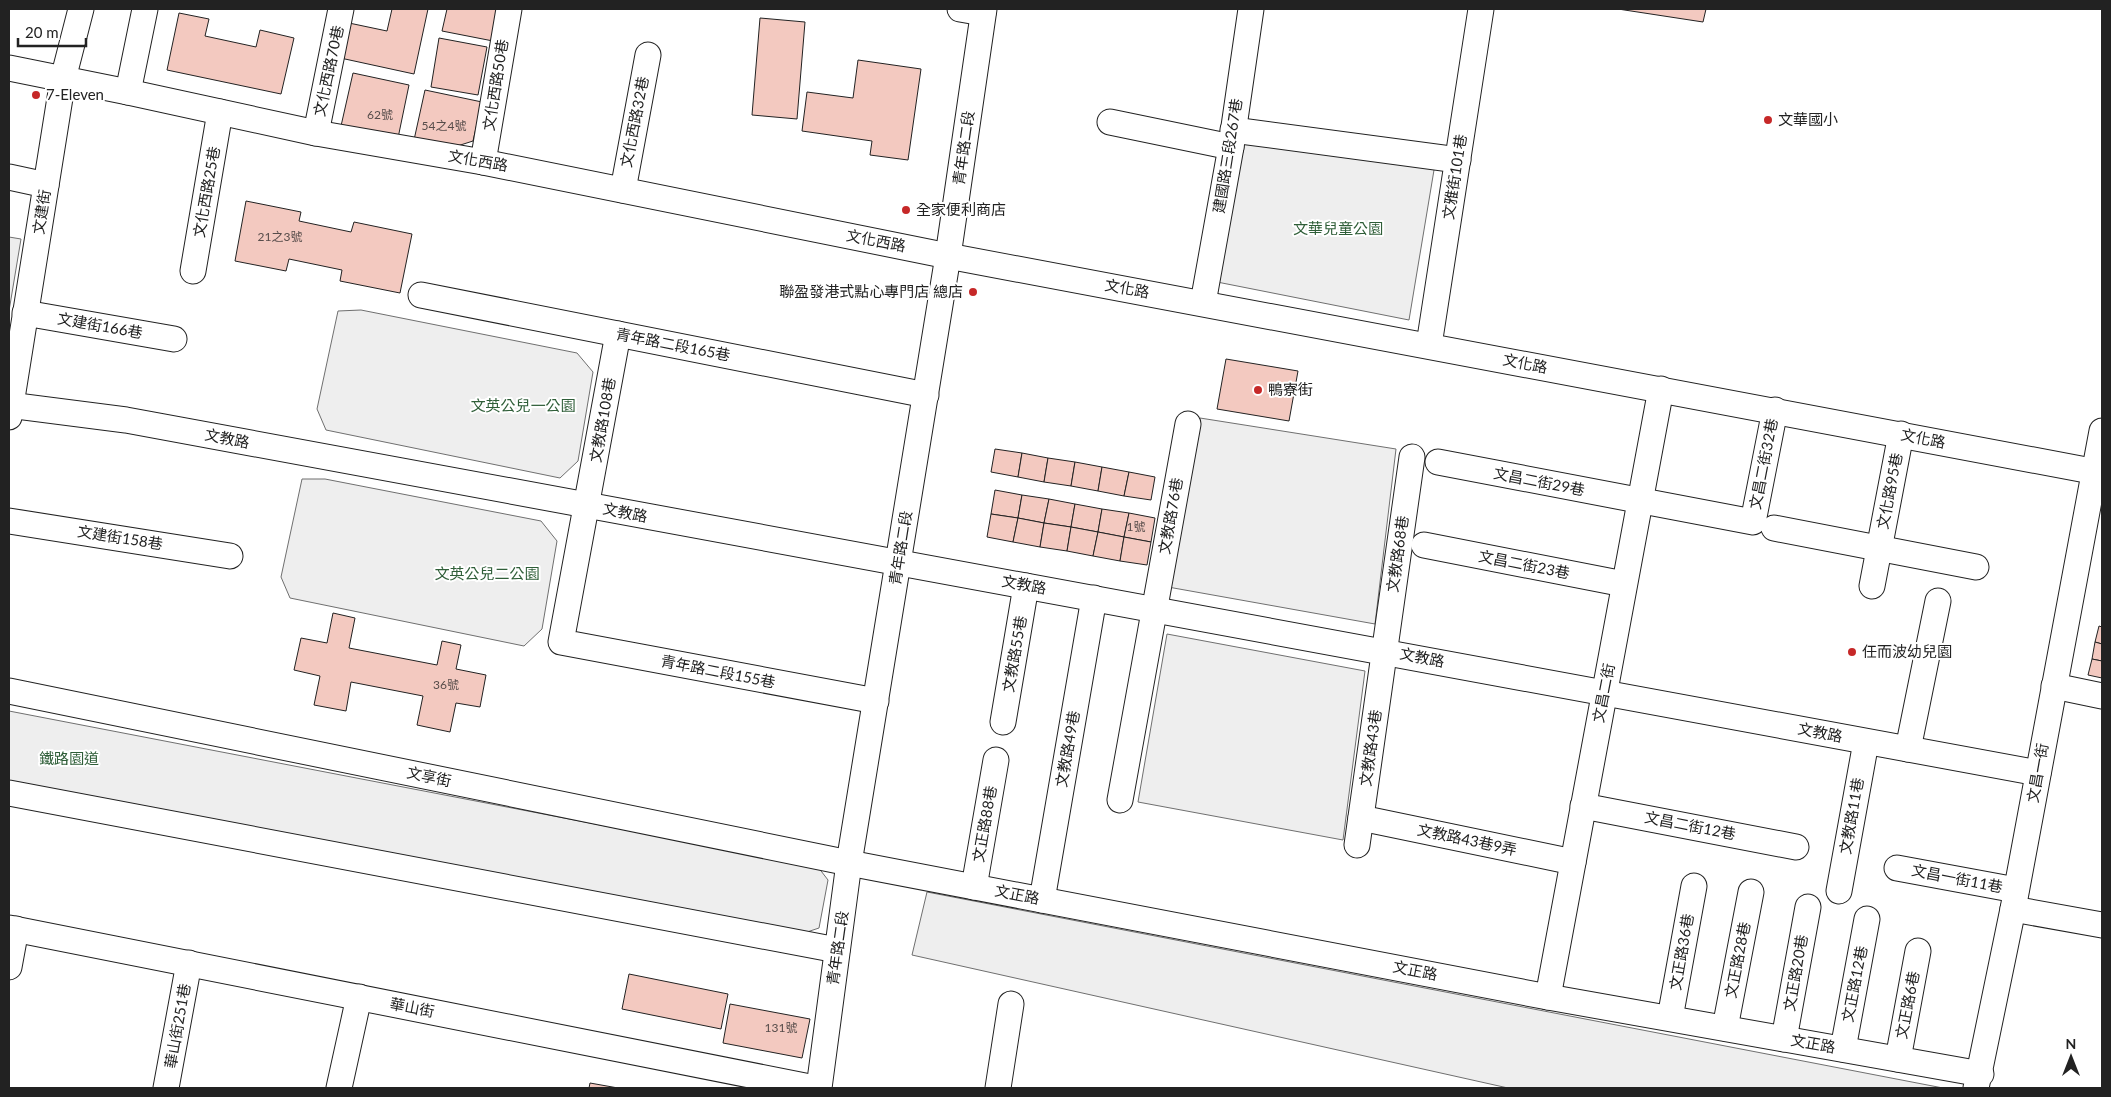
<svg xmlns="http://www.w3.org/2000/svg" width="2111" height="1097" font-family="Lato,'Noto Sans TC',sans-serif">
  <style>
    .green { fill: #eee; stroke: #6f6f6f }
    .parking { fill: #ededed; stroke: #6f6f6f }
    .building { fill: #f3c9c0; stroke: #222 }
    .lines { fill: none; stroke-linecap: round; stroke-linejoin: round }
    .minor-casing { stroke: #222; stroke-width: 27 }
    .minor { stroke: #fff; stroke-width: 25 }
    .poi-dot { fill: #c62828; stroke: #fff; stroke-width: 2 }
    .labels { text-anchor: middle; stroke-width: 4; stroke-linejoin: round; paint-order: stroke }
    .number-label { font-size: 12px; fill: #564c4a }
    .street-label { font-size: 15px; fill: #222; stroke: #fff }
    .poi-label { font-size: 15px; fill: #222; stroke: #fff; text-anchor: start }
    .park-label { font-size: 15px; fill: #2f5e38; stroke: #fff }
  </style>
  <rect width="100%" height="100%" fill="#fff"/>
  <!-- green -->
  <g class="green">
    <path d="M1236,139L1435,164L1409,320L1212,281Z"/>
    <path d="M361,310L577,353L593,372L578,461L560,478L326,430L317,409L338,311Z"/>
    <path d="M1200,418L1396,449L1375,624L1168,587Z"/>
    <path d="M302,479H325L541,521L557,541L542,629L524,646L290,598L281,577Z"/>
    <path d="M1167,634L1365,671L1343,840L1138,802Z"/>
    <path d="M9,711L818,867L828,880L819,928L804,933L9,784Z"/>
    <path d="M927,892L1943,1088H1508L912,955Z"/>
  </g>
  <!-- parking -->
  <path class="parking" d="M9,237L21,239L9,311Z"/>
  <!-- building -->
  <g class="building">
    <path d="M392,9H428L414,74L322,54L330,19L387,31Z"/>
    <path d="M447,9H499L493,41L442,31Z"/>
    <path d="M1618,9H1706L1703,22Z"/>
    <path d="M179,13L209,19L205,36L256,47L260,30L294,38L281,94L167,70Z"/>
    <path d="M760,18L805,22L797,119L752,115Z"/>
    <path d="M439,38L487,47L478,95L431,87Z"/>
    <path d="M858,60L921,69L908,160L870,155L872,141L802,131L807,92L853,98Z"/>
    <path d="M353,73L409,85L398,138L341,126Z"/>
    <path d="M425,90L482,102L473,141L451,148L414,140Z"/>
    <path d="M246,201L301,212L299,221L351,232L354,222L412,234L400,293L340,281L342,270L289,259L286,271L235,261Z"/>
    <path d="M1226,359L1298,371L1289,421L1217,409Z"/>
    <path d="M995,449L1022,453L1018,477L991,472Z"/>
    <path d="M1022,453L1048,458L1044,482L1018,477Z"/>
    <path d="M1048,458L1075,462L1071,486L1044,482Z"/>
    <path d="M1075,462L1102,467L1098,491L1071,486Z"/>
    <path d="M1102,467L1129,472L1124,496L1098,491Z"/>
    <path d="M1129,472L1155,477L1151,500L1124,496Z"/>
    <path d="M995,490L1022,495L1018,518L991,514Z"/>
    <path d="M1022,495L1049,499L1044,523L1018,518Z"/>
    <path d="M1049,499L1075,504L1071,527L1044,523Z"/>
    <path d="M1075,504L1102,509L1098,532L1071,527Z"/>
    <path d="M1102,509L1129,513L1124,537L1098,532Z"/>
    <path d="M1129,513L1155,518L1151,542L1124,537Z"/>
    <path d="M991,514L1018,518L1013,542L987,537Z"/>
    <path d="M1018,518L1044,523L1040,547L1013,542Z"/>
    <path d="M1044,523L1071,527L1067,551L1040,547Z"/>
    <path d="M1071,527L1098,532L1093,556L1067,551Z"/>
    <path d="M1098,532L1124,537L1120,561L1093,556Z"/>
    <path d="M1124,537L1151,542L1147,565L1120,561Z"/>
    <path d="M333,613L355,618L349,648L437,665L442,641L461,645L456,669L486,675L480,707L456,703L450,732L417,725L423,696L351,682L346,711L314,705L320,676L294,670L301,638L327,643Z"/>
    <path d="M2099,626L2102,627V644L2095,642Z"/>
    <path d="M2095,642L2102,644V661L2092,659Z"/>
    <path d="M2092,659L2102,661V678L2088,675Z"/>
    <path d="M629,974L728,994L721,1029L622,1009Z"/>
    <path d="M730,1004L810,1019L802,1058L723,1043Z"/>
    <path d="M590,1083L618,1088H589Z"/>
  </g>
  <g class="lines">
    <!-- minor casing -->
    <g class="minor-casing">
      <g id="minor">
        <path d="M960,9L983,13"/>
        <path d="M9,68L128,92L316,133L483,162L948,256L2102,473"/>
        <path d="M128,92L145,9"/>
        <path d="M1110,122L1231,147"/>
        <path d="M1233,130L1458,160"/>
        <path d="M316,133L341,9"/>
        <path d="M483,162L509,9"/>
        <path d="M9,177L46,185"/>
        <path d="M623,190L648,55"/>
        <path d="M193,271L220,112"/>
        <path d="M421,295L926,395"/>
        <path d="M1203,303L1231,147L1251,9"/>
        <path d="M25,313L174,339"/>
        <path d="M618,334L561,642L876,701"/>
        <path d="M1429,345L1481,9"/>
        <path d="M9,405L126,420L2038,773"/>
        <path d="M9,417L63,79L81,9"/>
        <path d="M1438,462L1753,522L1775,410"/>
        <path d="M9,521L230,556"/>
        <path d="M1774,528L1976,567"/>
        <path d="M1424,545L1624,584"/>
        <path d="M1872,586L1901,434"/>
        <path d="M2054,686L2102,696"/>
        <path d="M9,691L849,863L1548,997L1981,1074"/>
        <path d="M1003,722L1026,586"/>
        <path d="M1908,749L1938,601"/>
        <path d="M9,793L837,950"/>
        <path d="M1120,800L1188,424"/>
        <path d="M1583,806L1796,847"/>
        <path d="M1361,818L1573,862"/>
        <path d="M1357,845L1412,457"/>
        <path d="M1897,868L2016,890"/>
        <path d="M974,887L996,760"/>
        <path d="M1839,891L1866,742"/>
        <path d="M1042,900L1094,598"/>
        <path d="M2013,909L2102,925"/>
        <path d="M9,928L815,1088"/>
        <path d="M9,967L16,929"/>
        <path d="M1548,997L1661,389"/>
        <path d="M1670,1018L1694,886"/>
        <path d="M1725,1028L1751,892"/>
        <path d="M1784,1039L1808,907"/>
        <path d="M1843,1049L1867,919"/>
        <path d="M1898,1059L1918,951"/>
        <path d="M166,1088L189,963"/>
        <path d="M339,1088L359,997"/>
        <path d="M819,1088L849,863L948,256L984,9"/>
        <path d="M998,1088L1011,1004"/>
        <path d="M1976,1088L2013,909L2102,431"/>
      </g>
    </g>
    <!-- minor -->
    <use href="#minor" class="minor"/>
  </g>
  <!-- markers -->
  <g class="poi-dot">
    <circle cx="36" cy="95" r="5"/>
    <circle cx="1768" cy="120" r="5"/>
    <circle cx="906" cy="210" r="5"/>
    <circle cx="973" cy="292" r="5"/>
    <circle cx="1258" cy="390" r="5"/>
    <circle cx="1852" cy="652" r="5"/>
  </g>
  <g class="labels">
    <!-- number labels -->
    <g class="number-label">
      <text x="380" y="119">62號</text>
      <text x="444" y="130">54之4號</text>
      <text x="280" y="241">21之3號</text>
      <text x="1136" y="531">1號</text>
      <text x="446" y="689">36號</text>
      <text x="781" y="1032">131號</text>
    </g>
    <!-- street labels -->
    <g class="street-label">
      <text transform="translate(329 71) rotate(-78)" y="5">文化西路70巷</text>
      <text transform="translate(496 85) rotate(-81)" y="5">文化西路50巷</text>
      <text transform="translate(635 122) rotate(-79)" y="5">文化西路32巷</text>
      <text transform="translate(964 148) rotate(-82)" y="5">青年路二段</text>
      <text transform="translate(1228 156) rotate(-81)" y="5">建國路三段267巷</text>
      <text transform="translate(478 161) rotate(10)" y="5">文化西路</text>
      <text transform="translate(1455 177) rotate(-81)" y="5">文雅街101巷</text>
      <text transform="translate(207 192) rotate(-80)" y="5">文化西路25巷</text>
      <text transform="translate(42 212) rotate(-81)" y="5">文建街</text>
      <text transform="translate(876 241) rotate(11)" y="5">文化西路</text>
      <text transform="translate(1127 289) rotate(10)" y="5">文化路</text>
      <text transform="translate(100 326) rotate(10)" y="5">文建街166巷</text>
      <text transform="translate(673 345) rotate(11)" y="5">青年路二段165巷</text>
      <text transform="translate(1525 364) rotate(11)" y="5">文化路</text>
      <text transform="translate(603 420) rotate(-80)" y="5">文教路108巷</text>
      <text transform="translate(227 439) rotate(11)" y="5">文教路</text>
      <text transform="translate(1923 439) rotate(11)" y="5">文化路</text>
      <text transform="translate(1764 464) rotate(-79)" y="5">文昌二街32巷</text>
      <text transform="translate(1539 482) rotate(11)" y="5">文昌二街29巷</text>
      <text transform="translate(1890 491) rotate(-79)" y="5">文化路95巷</text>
      <text transform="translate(625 513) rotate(11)" y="5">文教路</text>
      <text transform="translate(1171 516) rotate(-80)" y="5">文教路76巷</text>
      <text transform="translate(120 538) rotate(9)" y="5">文建街158巷</text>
      <text transform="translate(901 548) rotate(-81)" y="5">青年路二段</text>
      <text transform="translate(1398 554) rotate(-82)" y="5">文教路68巷</text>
      <text transform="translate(1524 565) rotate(11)" y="5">文昌二街23巷</text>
      <text transform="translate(1024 585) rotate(10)" y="5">文教路</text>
      <text transform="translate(1015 654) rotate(-80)" y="5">文教路55巷</text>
      <text transform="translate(1422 658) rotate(11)" y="5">文教路</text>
      <text transform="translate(718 672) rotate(11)" y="5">青年路二段155巷</text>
      <text transform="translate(1604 693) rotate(-79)" y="5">文昌二街</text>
      <text transform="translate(1820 733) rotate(11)" y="5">文教路</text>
      <text transform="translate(1371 748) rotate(-82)" y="5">文教路43巷</text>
      <text transform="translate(1068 749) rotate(-80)" y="5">文教路49巷</text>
      <text transform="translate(2038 773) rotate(-80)" y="5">文昌一街</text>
      <text transform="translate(429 777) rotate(12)" y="5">文享街</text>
      <text transform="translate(1852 816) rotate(-80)" y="5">文教路11巷</text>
      <text transform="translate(985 824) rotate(-80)" y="5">文正路88巷</text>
      <text transform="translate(1690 826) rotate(11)" y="5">文昌二街12巷</text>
      <text transform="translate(1467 840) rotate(12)" y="5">文教路43巷9弄</text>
      <text transform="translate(1957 879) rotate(11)" y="5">文昌一街11巷</text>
      <text transform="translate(1017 895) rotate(11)" y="5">文正路</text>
      <text transform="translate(838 948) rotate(-82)" y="5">青年路二段</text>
      <text transform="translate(1682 952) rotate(-80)" y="5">文正路36巷</text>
      <text transform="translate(1738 960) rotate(-79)" y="5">文正路28巷</text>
      <text transform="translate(1415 971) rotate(11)" y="5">文正路</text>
      <text transform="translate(1796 973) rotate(-80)" y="5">文正路20巷</text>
      <text transform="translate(1855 984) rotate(-79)" y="5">文正路12巷</text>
      <text transform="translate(1908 1005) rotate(-79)" y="5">文正路6巷</text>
      <text transform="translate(412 1008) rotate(11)" y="5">華山街</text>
      <text transform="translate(178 1026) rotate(-80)" y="5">華山街251巷</text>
      <text transform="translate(1813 1044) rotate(10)" y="5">文正路</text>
    </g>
    <!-- poi labels -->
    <g class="poi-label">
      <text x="46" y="100">7-Eleven</text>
      <text x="1778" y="125">文華國小</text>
      <text x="916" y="215">全家便利商店</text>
      <text x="963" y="297" text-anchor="end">聯盈發港式點心專門店 總店</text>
      <text x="1268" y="395">鴨寮街</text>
      <text x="1862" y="657">任而波幼兒園</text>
    </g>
    <!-- park labels -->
    <g class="park-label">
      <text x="1338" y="234">文華兒童公園</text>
      <text x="523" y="411">文英公兒一公園</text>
      <text x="487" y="579">文英公兒二公園</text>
      <text x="69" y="764">鐵路園道</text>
    </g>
  </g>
  <!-- border -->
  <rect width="2111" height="1097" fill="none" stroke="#222222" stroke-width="20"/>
  <!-- north arrow -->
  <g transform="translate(2071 1057)" stroke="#ffffff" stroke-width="4" paint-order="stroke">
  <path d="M0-4L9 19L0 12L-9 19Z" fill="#222222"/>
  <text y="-8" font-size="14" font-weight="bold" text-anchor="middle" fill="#222222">N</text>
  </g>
  <!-- scale -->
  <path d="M18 38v8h68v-8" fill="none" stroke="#222222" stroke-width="2.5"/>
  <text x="25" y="38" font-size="15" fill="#222222" stroke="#ffffff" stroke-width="4" paint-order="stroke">20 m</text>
</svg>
